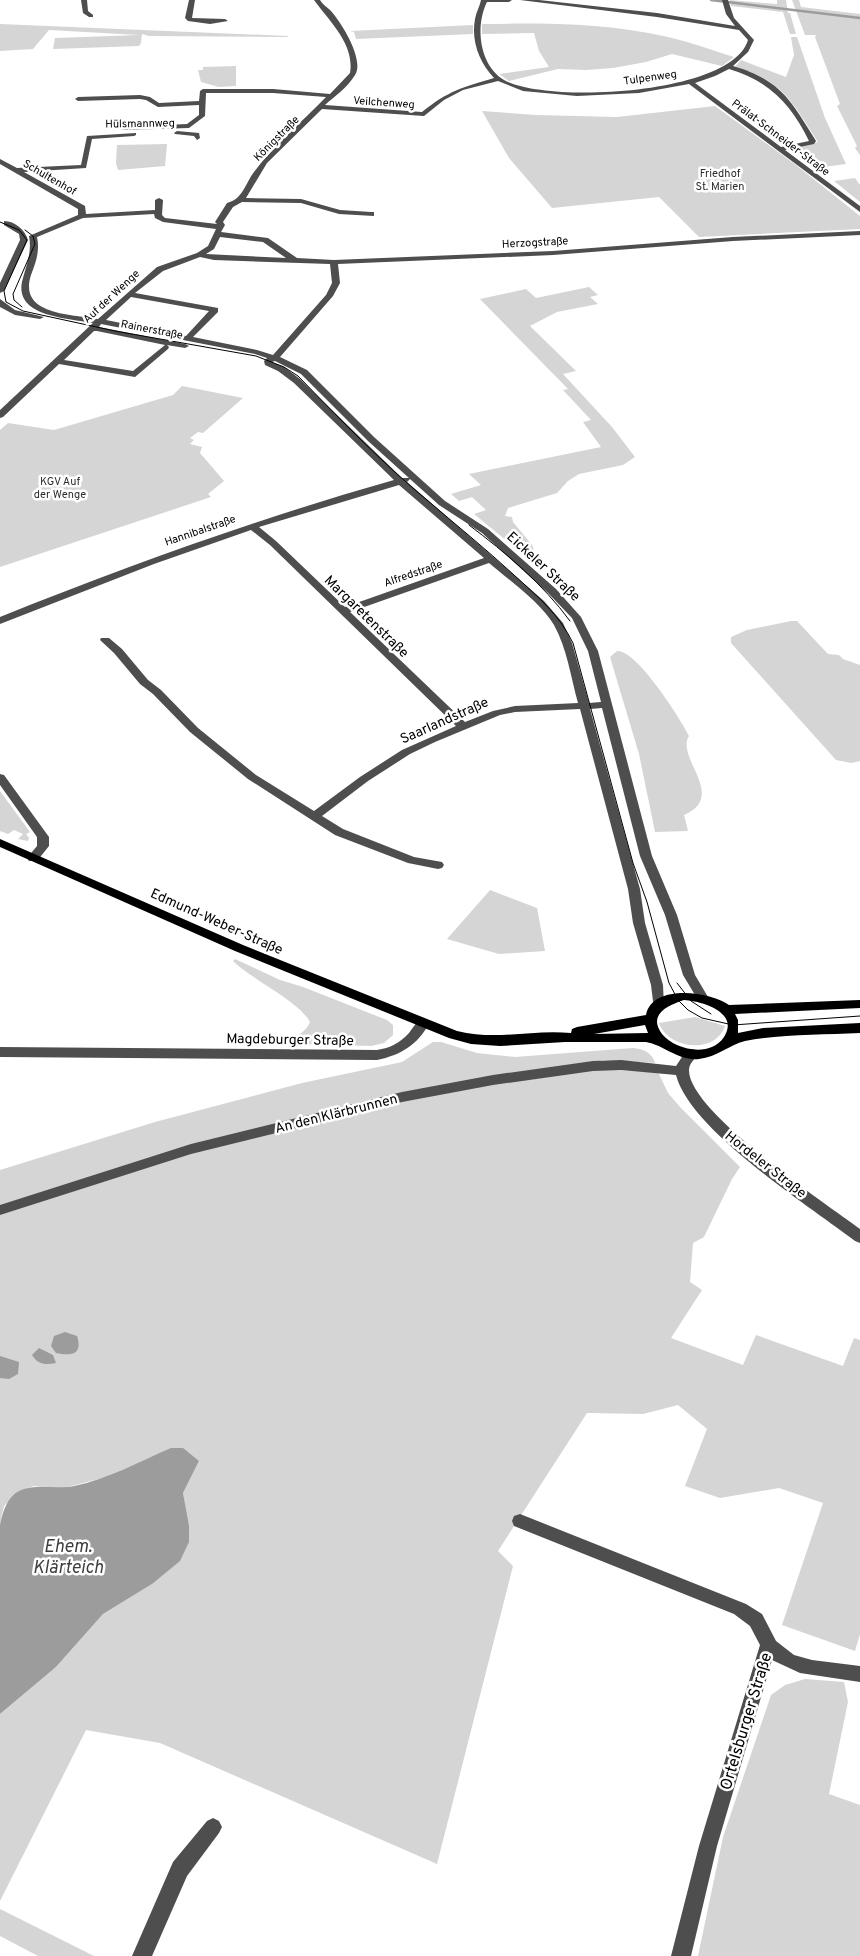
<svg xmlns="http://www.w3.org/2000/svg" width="860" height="1956" font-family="Overpass,sans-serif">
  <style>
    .green { fill: #d5d5d5 }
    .water { fill: #9c9c9c }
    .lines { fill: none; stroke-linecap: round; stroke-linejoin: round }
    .stream { stroke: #9c9c9c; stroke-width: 2.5 }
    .minor { fill: #4e4e4e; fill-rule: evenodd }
    .major { fill: #000; fill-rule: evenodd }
    .tram { stroke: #000; stroke-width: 1 }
    .labels { text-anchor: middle; stroke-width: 5; stroke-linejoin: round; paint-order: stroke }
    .far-street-label { font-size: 11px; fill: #000; stroke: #fff }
    .far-park-label { font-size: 11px; fill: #2c2c2c; stroke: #fff }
    .street-label { font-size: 14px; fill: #000; stroke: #fff }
    .near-street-label { font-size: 16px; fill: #000; stroke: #fff }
    .near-water-label { font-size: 18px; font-style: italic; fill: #3d3d3d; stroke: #fff }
  </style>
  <rect width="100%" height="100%" fill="#fff"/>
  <!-- green -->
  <g class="green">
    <path d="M730,0L777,4V0H786L788,13H790L796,34H790L783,12L731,6Z"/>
    <path d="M792,0H799L801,7L860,14V155L855,148L857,146L837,106L840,104L815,37L816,35H805Z"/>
    <path d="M0,24L288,36V37L149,36L142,34L141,43L139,46L53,49L55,38L139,35L49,30L33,49L0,51Z"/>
    <path d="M482,24C544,23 607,23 668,37C690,42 712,50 734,57L722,66L672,54L646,62L613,68L586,70L558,69L509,81L499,74L549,67L539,51L534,33L482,34Z"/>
    <path d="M473,25V34L356,39L354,32L350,31Z"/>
    <path d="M791,37H797L825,118L846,164L824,167L819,170L791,149L818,142C793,104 783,80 735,67L741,60L786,77L794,55Z"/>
    <path d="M236,66V86L219,87L201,82L198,70H203V67Z"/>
    <path d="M715,106L796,165L860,216V229L699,237L659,197L552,208L509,158L482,111L536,115L617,117Z"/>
    <path d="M167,144L165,166L118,170L116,163L117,145Z"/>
    <path d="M855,178L860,185V202L834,181Z"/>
    <path d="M589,287L598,295L590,297L598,304L557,312L530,326L576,371L563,374L612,427L635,457L623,465L579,474L568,481L557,493L508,508L505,516L512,517L513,522L532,545L537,558L530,560L474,514L486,510L472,497L459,501L451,494L481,485L469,474L601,447L583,422L591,420L563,390L568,389L480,299L526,289L536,298Z"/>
    <path d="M182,386L243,398L203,433L198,432L190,438L194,440L190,444L202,447L200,453L224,481L208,494L211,497L0,567V430L8,423L54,430L173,395Z"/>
    <path d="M791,621H797L828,654L839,655L843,659L860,665V761L851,763L836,760L731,643V637L747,630Z"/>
    <path d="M617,651C636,649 681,719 689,736C675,758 728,796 684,815L688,831L655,832L639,754L610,657Z"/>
    <path d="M0,791L30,832L26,834L29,838L28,841L18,839L23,834L14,830L8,834L0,831Z"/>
    <path d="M490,890L537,908L545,951L499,954L447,939Z"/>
    <path d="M235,959L280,980L303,987L387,1020L393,1025V1035L384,1043L371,1046L265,1043C280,1042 304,1038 310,1022C299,1001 251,979 233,961Z"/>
    <path d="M695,1017L725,1026C715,1055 668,1049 659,1023Z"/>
    <path d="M433,1042H441L477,1053L515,1057L633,1048C643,1049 652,1052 655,1063L601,1060L598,1069L658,1072L668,1093L680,1107L740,1167L732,1179L704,1237L693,1243L690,1282L702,1290L671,1338L743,1365L756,1335L843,1366L854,1338L860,1340V1634L855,1651L782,1625L823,1503L779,1488L720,1498L685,1486L707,1429L678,1405L643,1414L587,1413L498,1551L513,1566L437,1864L160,1743L86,1730L0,1901V1714L56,1667L103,1614L152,1584L185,1508L183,1493L199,1461L106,1477L64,1488L34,1486L19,1491L4,1506L0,1525V1170L155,1122L302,1083L402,1062Z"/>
    <path d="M805,1679L844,1682L848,1702L829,1794L860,1805V1956H698L723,1837L771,1695L785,1685Z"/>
    <path d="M0,1909L94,1956H38L0,1936Z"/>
  </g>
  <!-- water -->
  <g class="water">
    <path d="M65,1332L77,1336C83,1355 71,1356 56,1353L51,1346L54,1336Z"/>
    <path d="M39,1348L53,1355L56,1363C46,1365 38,1365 32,1355Z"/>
    <path d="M0,1356L19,1362L18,1374L9,1379L0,1378Z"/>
    <path d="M171,1448H183L199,1461L183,1493L189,1526V1542L180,1561L152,1584L103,1614L56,1667L0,1714V1525C3,1512 7,1496 21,1490C38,1483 56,1490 74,1486C108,1479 139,1462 171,1448Z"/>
  </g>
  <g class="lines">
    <!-- stream -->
    <path class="stream" d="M711,0L860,18"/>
    <!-- minor -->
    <g class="minor">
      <path d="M81,0H87L88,11L93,15V17H89L83,13Z"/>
      <path d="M189,0H195L192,18L225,19L228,21L210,24L188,21L185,18Z"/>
      <path d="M314,0H320C323,5 327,7 331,11C341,22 365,60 355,75C348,87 335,96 325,105L422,112C448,91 463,87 494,78C479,62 471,41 475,19C476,12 480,6 481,0H512L509,2H487C475,26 479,65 504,80C547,104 732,95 748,40L739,30L657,17L520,0H539L657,13L735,26L726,14L722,0H728L734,18L754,40L748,52L733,66C781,80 791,101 816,141L814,144L785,150L860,206V212L689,84L639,93L577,96L523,91L498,81L463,90L444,100L424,116L322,109L267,163L246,198L301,199L340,210L371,212H374V216L339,214L301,203L242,202L233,207L223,222L225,225L221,232L268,238L297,258L334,260L553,251L733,237L860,231V235L733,241L553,255L338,264L340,283L333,296L280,357L307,370L374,437L445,501L488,529L556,589L581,617L598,651L652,856L677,915L695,975L708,997L706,1000H698L683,975L665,915L640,856L602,708L590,709L640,889L645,923L663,985L664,1006L662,1009H654L651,985L633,923L628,889L580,709L515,712L500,715L435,742L410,754L368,781L322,816L343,829L414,857L442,862L444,865L442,868L438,869L408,863L335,835L248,779L190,732L153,694L140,684L114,653L100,640L101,638H109L122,649L148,680L161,690L198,728L256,775L314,811L360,777L402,750L456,726L270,545L251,530L154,564L0,624V617C129,565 260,518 394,480L294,383L278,371L265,365L264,361L267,358L255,354L101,324L99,327L185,344L189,346L185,348L167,345L169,347L168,349L135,377L59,364L3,417L0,418V410L93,323C68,318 11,317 23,278C27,263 32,252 29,236L78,215V209L0,164V159L17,168L81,165L87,136L136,133V135L134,136L92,139L86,168L24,172L85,206L86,214L155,210V200L159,198L163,200L162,215L165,218L217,224L215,222L227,203C243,199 245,184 254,172C274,145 302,122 326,97L273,93H206L205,116L189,128L123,130L121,129V127L187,124L199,115V105L158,107L146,100L140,99L78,101L75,99L78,97L140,95L150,97L159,103L199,101L200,91L203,89H273L330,94L350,73C355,44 329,21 314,0ZM729,69C769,81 791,104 809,141L781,147L695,83L715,76ZM154,214L155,218L163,222L216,229L208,246L197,253L157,267L98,319C71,314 18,315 31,275C36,262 40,251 37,237L83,218ZM220,237L263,242L286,258L206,254L214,249ZM200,257L214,260L330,264L332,283L326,295L273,355L257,350L193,337L218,312V308L135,293L163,271ZM131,297L209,311L186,336L106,320ZM94,331H97L165,345L133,371L64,360ZM275,361L301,374L368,441L409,478H402L300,379L284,367L272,362ZM410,479L439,505L482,533L548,593L572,618L588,651L601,702L589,703L572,643L563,623L544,601L407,482ZM399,485L484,558L345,607L276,541L259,527ZM489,563C509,580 541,603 554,625C567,648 571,678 578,703L515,706L493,711L465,722L350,612Z"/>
      <path d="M177,131L199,133L200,138L197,140L194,136L175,134L174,133Z"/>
      <path d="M4,221C15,221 25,230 28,240L4,291L0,293V283L20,240L19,234L4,225Z"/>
      <path d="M0,299L15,310L44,317L40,319L15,315L0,307Z"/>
      <path d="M0,774L4,775L49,837V846L37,861H29L27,858L37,846V837L0,785Z"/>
      <path d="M423,1019L428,1021L429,1024C417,1045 401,1055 377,1060L0,1057V1047L377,1050C390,1048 400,1043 409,1033C413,1028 416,1021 423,1019Z"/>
      <path d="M692,1049L697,1051L699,1054C695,1059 689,1063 689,1070C688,1111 826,1204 860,1229V1243L855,1241C809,1206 690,1130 676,1075L621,1070L593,1071L493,1085L402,1102L191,1154L0,1215V1205L191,1144L402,1092L493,1075L593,1061L621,1060L676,1066L684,1054Z"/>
      <path d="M520,1514L746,1604L762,1614L776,1641L794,1655L812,1660L860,1666V1682L800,1673L772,1660L717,1846L691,1956H671L699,1846L760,1645L750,1626L734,1614L514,1526L512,1521L514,1516Z"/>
      <path d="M213,1818L219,1821L222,1827L219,1833L187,1876L152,1956H132L173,1862L207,1821Z"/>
    </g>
    <!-- major -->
    <path class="major" d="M0,839L243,945L457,1031C498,1041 532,1029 571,1033L572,1029L577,1027L646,1015C652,984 709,991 729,1005L860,1000V1008L735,1014L738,1020V1033L763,1028L860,1023V1033C822,1035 782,1034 745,1041C729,1045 717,1057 699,1059C678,1061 664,1045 646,1042H565L500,1046L471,1044L449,1038L235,951L0,847ZM684,1000C701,1001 740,1012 724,1037C710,1058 675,1050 662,1034C647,1014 669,1005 684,1000ZM645,1025L648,1033L594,1034Z"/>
    <!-- tram -->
    <g class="tram">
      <path d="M0,222L19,230L27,240L4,291L6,302L23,311L115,331L256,356L284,367L298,376C340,419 381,462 427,500C456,525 486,549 514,575C537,596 559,614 573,643L633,863L647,902L669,983L678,1000L688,1010L702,1018L733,1025L860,1016"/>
      <path d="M22,307L14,300L13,294L35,244L33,236L25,230"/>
      <path d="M469,525C506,553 543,584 570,621"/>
      <path d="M677,983L691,1001L711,1014"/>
    </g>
  </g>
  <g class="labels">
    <!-- far-street labels -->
    <g class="far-street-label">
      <text transform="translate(650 77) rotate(-8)" y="4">Tulpenweg</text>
      <text transform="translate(384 102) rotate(4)" y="4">Veilchenweg</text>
      <text transform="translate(140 123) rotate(-1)" y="4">Hülsmannweg</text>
      <text transform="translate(781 137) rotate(37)" y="4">Prälat-Schneider-Straße</text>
      <text transform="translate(276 138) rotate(-45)" y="4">Königstraße</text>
      <text transform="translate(50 177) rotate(30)" y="4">Schultenhof</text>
      <text transform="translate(535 242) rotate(-3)" y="4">Herzogstraße</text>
      <text transform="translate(111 296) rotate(-43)" y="4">Auf der Wenge</text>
      <text transform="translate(152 329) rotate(11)" y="4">Rainerstraße</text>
      <text transform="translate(200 530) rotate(-19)" y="4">Hannibalstraße</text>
      <text transform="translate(413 573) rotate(-19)" y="4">Alfredstraße</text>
    </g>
    <!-- far-park labels -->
    <g class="far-park-label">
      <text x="720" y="177">Friedhof<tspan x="720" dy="13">St. Marien</tspan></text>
      <text x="60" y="485">KGV Auf<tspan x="60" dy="13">der Wenge</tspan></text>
    </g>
    <!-- street labels -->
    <g class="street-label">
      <text transform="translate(544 566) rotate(43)" y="5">Eickeler Straße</text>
      <text transform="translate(367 616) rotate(44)" y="5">Margaretenstraße</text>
      <text transform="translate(444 720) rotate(-24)" y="5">Saarlandstraße</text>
      <text transform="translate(217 921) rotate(24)" y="5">Edmund-Weber-Straße</text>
      <text transform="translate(290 1039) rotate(1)" y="5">Magdeburger Straße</text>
      <text transform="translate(336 1113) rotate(-14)" y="5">An den Klärbrunnen</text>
      <text transform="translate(766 1164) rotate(38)" y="5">Hordeler Straße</text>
    </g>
    <!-- near-street labels -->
    <g class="near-street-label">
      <text transform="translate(745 1721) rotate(-73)" y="6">Ortelsburger Straße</text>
    </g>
    <!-- near-water labels -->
    <g class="near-water-label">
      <text x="68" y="1552">Ehem.<tspan x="68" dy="21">Klärteich</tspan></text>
    </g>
  </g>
</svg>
